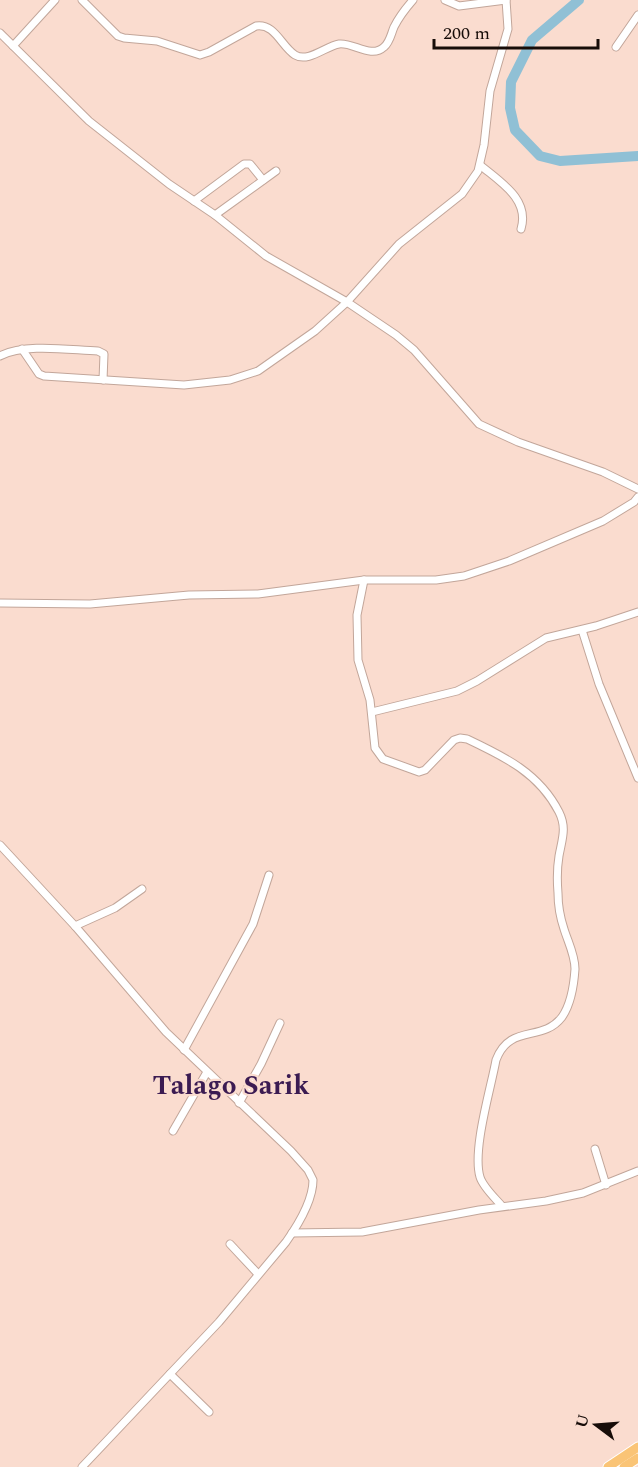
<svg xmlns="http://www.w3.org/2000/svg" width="638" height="1467" font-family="Spectral,serif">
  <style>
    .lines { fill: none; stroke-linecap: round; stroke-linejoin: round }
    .river { stroke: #90c0d5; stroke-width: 10 }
    .minor-casing { stroke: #c2a69a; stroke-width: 9 }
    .highway-casing { stroke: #fff; stroke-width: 11 }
    .minor { stroke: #fff; stroke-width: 7 }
    .highway { stroke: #fac476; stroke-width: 9 }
    .labels { text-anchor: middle; stroke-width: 4.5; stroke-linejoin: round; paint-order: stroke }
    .quarter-label { font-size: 27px; font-weight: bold; fill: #3b1b52; stroke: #fadccf }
  </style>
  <rect width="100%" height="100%" fill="#fadccf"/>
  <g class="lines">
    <!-- river -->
    <path class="river" d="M579,0L532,40L511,82L510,108L515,130L540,156L560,161L638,156"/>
    <!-- minor casing -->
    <g class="minor-casing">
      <g id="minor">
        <path d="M82,0L118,36L124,38L157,41L200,55L209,52L256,26C275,23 281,46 295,55C308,63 326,46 339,44C353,42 371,59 384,47C390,42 391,34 394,27C399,17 406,8 413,0"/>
        <path d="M445,0L459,6L506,0"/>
        <path d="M0,33L89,121L169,184L215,215L266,256L347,302L396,335L414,350L479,424L518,442L603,472L638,489"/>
        <path d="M13,46L55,0"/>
        <path d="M616,47L638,15"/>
        <path d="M480,165C500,182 530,199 521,229"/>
        <path d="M194,201L244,164H250L263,180"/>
        <path d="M215,215L276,171"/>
        <path d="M22,349L39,374L44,376L184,385L230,380L258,371L315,331L347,302L399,244L462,194L478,171L484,145L490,91L508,29L506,0"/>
        <path d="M0,356C25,343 69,350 98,351L104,354L103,380"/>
        <path d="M364,580L357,615L358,660L370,700L375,748L383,759L419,772L425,770L454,740L460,738L467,739C505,757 539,773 559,812C567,828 562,839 559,856C557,868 557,881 558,893C558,905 560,917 564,929C568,942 575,955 575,969C574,984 571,1004 562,1017C542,1043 510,1023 496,1060C491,1088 472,1150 480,1177C483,1187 495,1198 502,1206"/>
        <path d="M0,603L90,604L189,595L258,594L364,580H436L464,576L509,561L603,521L634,502L638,497"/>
        <path d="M582,630L599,684L638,778"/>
        <path d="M372,712L457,691L477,681L546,638L596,626L638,612"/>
        <path d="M0,845L75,926L166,1032L291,1151L308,1170L313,1180C313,1201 298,1225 286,1242L219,1322L82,1467"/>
        <path d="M75,926L115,908L142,889"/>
        <path d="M184,1050L253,924L269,875"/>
        <path d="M239,1103L261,1064L280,1023"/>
        <path d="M173,1131L207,1072"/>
        <path d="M595,1149L606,1185"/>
        <path d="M292,1233L362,1232L479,1210L546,1201L583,1193L638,1171"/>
        <path d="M230,1244L258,1274"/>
        <path d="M170,1374L209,1412"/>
      </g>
    </g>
    <!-- highway casing -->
    <g class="highway-casing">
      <g id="highway">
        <path d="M608,1467L638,1447"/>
        <path d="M624,1467L638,1458"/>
      </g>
    </g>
    <!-- minor -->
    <use href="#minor" class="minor"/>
    <!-- highway -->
    <use href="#highway" class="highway"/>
  </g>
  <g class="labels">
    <!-- quarter labels -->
    <g class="quarter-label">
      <text x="231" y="1094">Talago Sarik</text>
    </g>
  </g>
  <!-- north arrow -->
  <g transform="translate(596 1425) rotate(286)" stroke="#fadccf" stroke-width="4.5" paint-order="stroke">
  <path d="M0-4.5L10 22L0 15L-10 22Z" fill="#170d09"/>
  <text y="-9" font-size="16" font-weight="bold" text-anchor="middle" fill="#170d09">U</text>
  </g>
  <!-- scale -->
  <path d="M434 39v9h164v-9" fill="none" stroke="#170d09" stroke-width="3"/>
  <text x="443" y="39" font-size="18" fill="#170d09" stroke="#fadccf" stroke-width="4.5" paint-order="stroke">200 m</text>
</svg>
